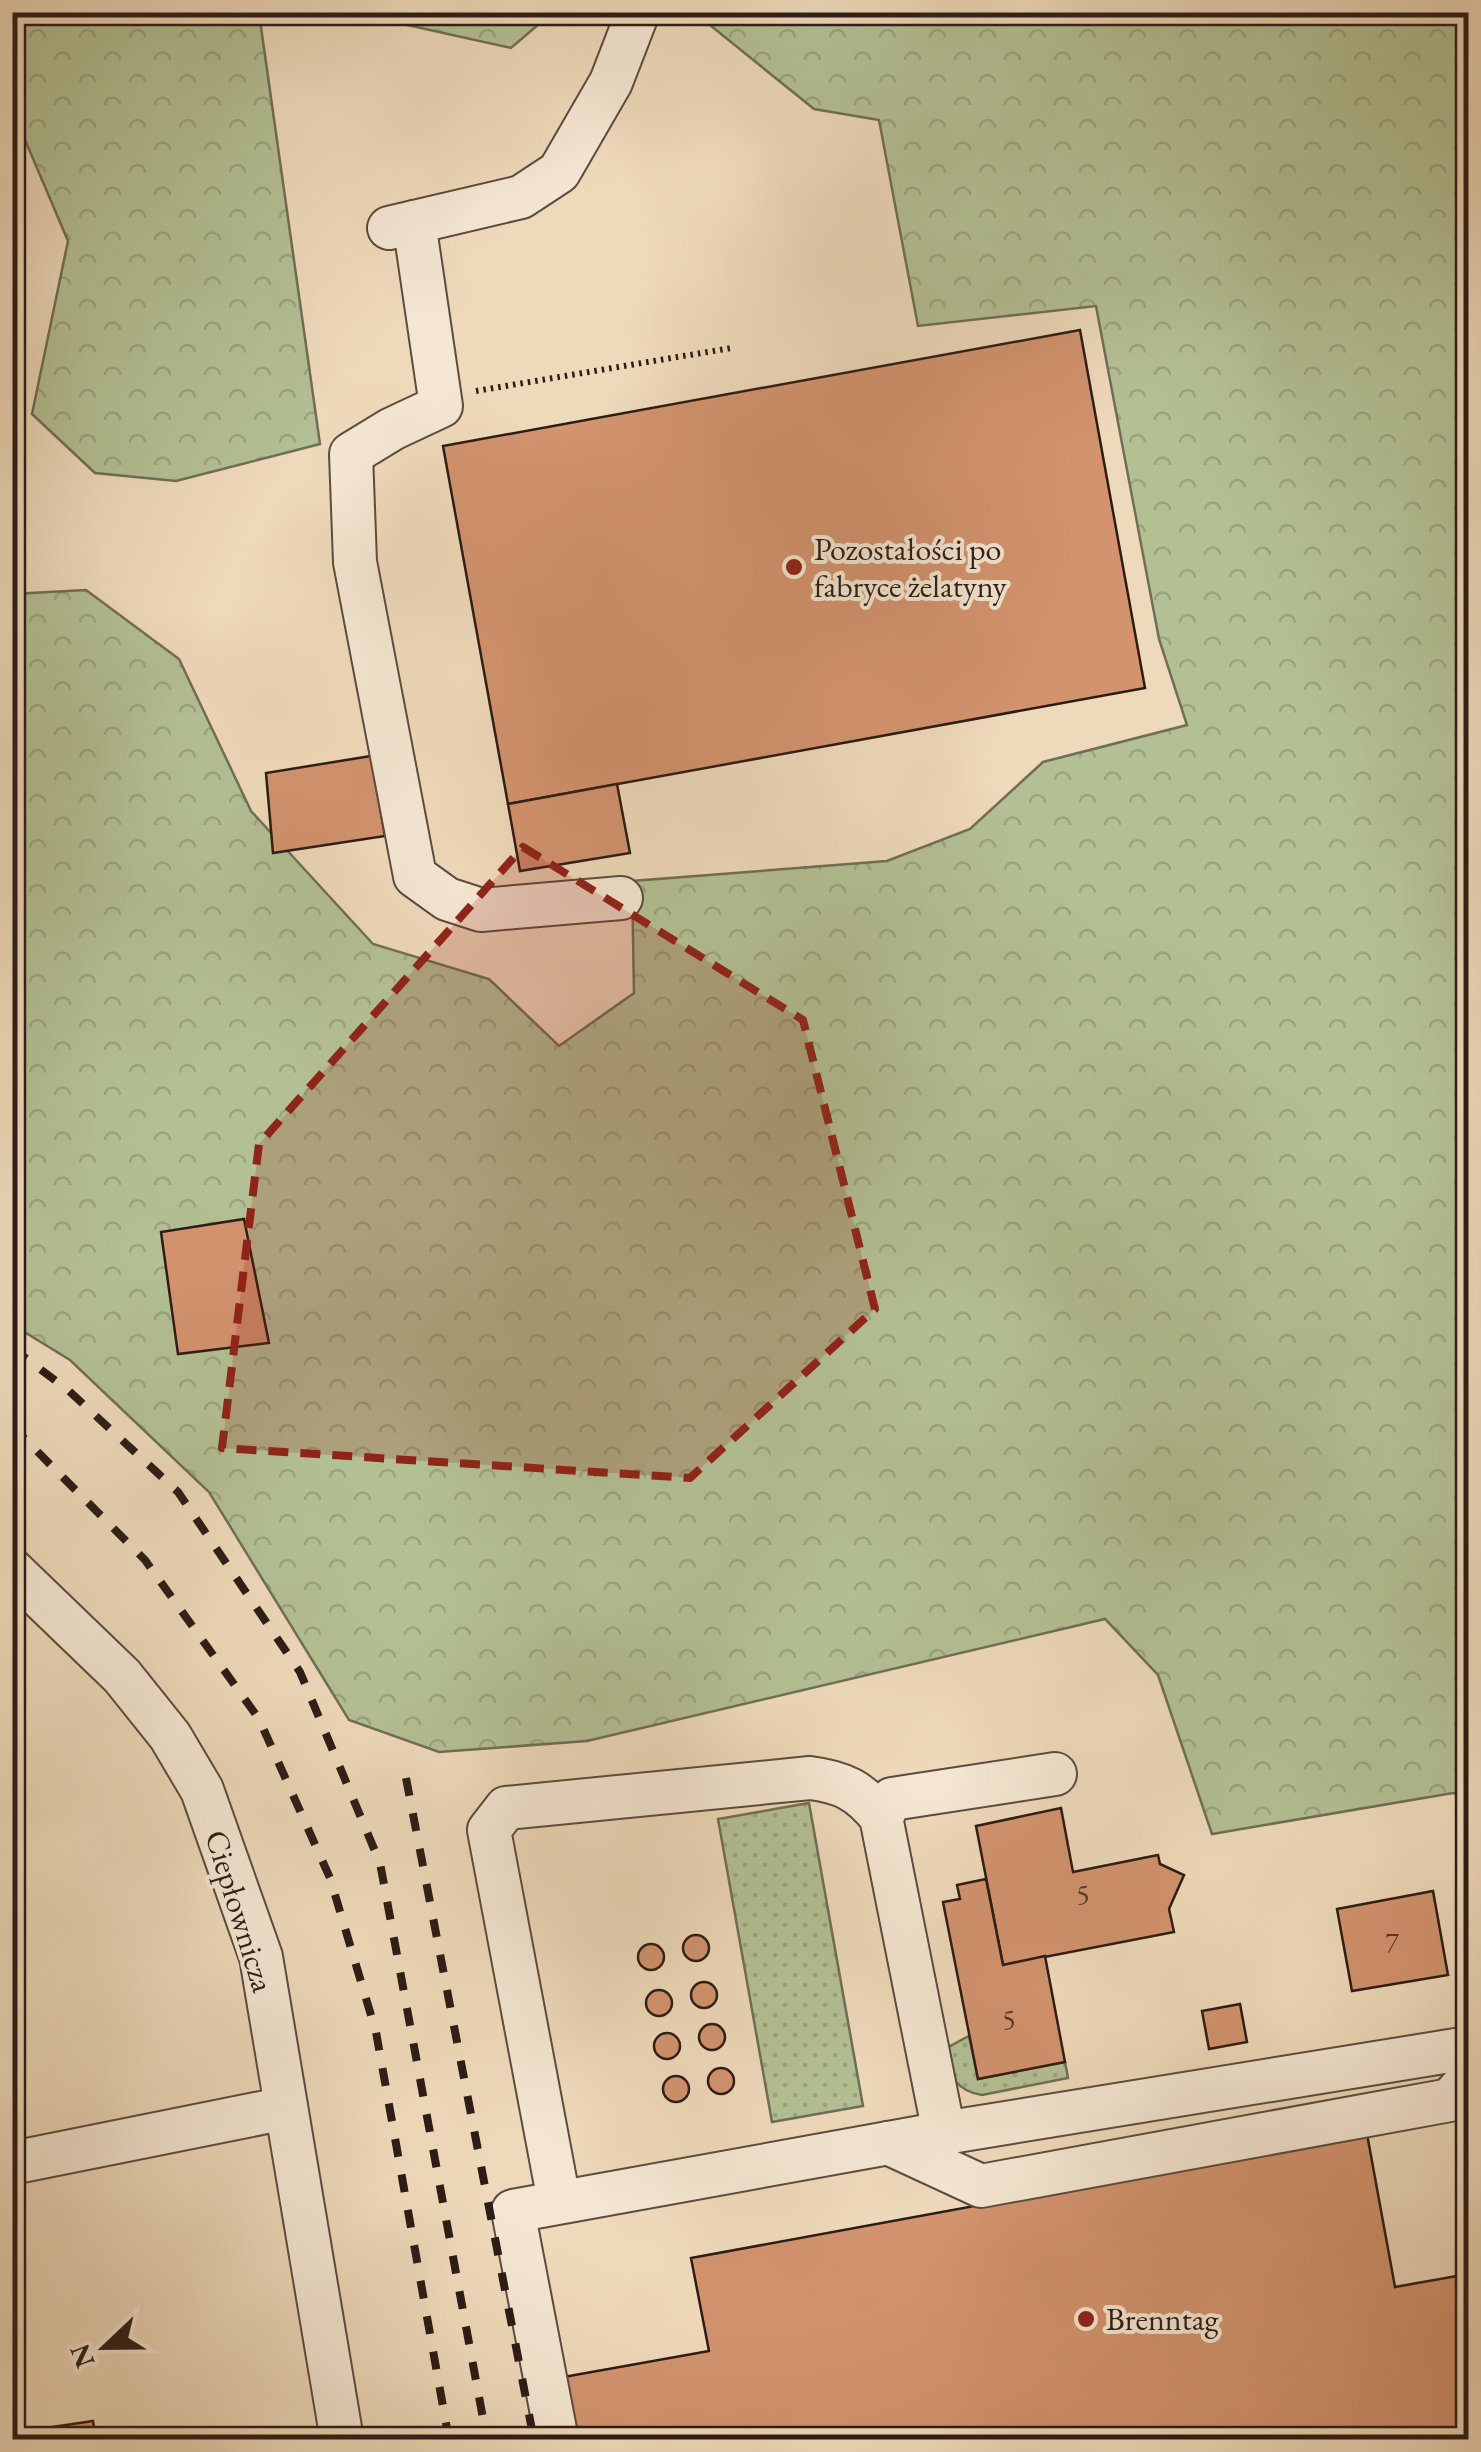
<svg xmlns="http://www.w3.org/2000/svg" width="1481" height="2452" font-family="'EB Garamond',serif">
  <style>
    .grass { fill: url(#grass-dots); stroke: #706e55; stroke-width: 2.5 }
    .forest { fill: url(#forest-crowns); stroke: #706e55; stroke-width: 2.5 }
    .building { fill: #d2936e; stroke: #2c1c16; stroke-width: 2.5 }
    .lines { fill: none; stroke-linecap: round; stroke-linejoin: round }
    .minor-casing { stroke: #5c4b3f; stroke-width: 46 }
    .path { stroke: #2c1c16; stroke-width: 6; stroke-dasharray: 2.5 5; stroke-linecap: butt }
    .minor { stroke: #f4e6d2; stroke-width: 42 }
    .rail { stroke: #2c1c16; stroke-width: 8; stroke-dasharray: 18 18; stroke-linecap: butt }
    .marked { fill: #8f2418; fill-opacity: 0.2; stroke: #8f2418; stroke-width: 8; stroke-dasharray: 20 12; stroke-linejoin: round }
    .poi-dot { fill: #8f2418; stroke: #f4e6d2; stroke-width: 4 }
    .labels { text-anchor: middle; stroke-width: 8; stroke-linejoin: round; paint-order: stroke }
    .number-label { font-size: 28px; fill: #563a2c }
    .poi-label { font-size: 32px; fill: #2c1c16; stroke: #f4e6d2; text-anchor: start }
    .street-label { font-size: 32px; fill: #2c1c16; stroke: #f4e6d2 }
  </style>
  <defs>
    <pattern id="grass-dots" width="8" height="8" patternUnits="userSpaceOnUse" patternTransform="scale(2.5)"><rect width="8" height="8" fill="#b3c094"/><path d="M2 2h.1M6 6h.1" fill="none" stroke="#9aa47f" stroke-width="1.8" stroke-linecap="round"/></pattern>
    <pattern id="forest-crowns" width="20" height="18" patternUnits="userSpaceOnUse" patternTransform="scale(2.5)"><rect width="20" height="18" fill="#b3c094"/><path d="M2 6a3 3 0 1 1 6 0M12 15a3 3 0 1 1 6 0" fill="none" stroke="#9aa47f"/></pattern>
  </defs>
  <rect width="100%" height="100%" fill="#eed9ba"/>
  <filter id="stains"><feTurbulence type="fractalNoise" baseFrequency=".002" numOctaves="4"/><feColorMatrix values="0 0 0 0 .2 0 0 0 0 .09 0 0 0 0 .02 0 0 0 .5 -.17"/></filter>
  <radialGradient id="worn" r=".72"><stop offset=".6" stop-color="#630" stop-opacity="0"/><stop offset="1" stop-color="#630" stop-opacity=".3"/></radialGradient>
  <!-- grass -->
  <g class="grass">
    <path d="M809,1803L863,2106L772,2122L718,1819Z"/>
    <path d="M969,2036L978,2079L1065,2062L1068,2078L982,2095C955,2091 950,2074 941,2051Z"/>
  </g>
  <!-- forest -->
  <g class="forest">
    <path d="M12,13H259L320,444L176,481L95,473L32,414L68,241L17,121L13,120Z"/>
    <path d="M353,13H552L511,48Z"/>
    <path d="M695,13H1468V1796L1453,1793L1212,1834L1158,1675L1105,1619L587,1741L439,1752L349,1720L209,1492L70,1360L13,1325L12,594L86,590L179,659L251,811L373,944L489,979L559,1046L634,993L632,881L887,861L970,829L1043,762L1187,725L1159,639L1096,306L918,326L879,120L814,109Z"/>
  </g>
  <!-- building -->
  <g class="building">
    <path d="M1080,330L1145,688L508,804L443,446Z"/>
    <path d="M371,756L385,836L273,853L266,773Z"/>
    <path d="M617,784L630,853L520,871L508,804Z"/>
    <path d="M244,1219L269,1343L178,1354L161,1232Z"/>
    <path d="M1061,1808L1073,1872L1158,1855L1160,1864L1184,1875L1169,1909L1174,1932L1003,1965L976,1826Z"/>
    <path d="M986,1879L1003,1965L1045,1956L1065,2062L978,2079L943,1902L960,1899L957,1885Z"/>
    <path d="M1433,1891L1448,1975L1352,1991L1337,1909Z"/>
    <circle cx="696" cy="1948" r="13"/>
    <circle cx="651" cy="1957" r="13"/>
    <circle cx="704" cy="1995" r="13"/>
    <circle cx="659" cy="2003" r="13"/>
    <path d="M1240,2004L1247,2042L1209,2049L1202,2011Z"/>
    <circle cx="712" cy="2037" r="13"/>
    <circle cx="667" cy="2046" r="13"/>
    <circle cx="721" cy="2081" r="13"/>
    <circle cx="676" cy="2089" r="13"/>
    <path d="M1367,2134L1395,2287L1468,2274V2440H569L558,2378L709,2351L691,2258Z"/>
    <path d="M93,2421L96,2440H12V2433Z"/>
  </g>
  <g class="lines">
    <!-- minor casing -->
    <g class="minor-casing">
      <g id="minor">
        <path d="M414,222L441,406L392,429L351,454L355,562L415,876L447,899L481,910L621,898"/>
        <path d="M389,228L521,197L559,172L611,82L638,12"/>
        <path d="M12,1570L122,1676L170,1736L202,1790L261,1957L342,2440"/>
        <path d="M881,1817L892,1799L1055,1774"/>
        <path d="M888,2143L981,2186L1450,2100L1468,2080"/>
        <path d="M12,2163L286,2108"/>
        <path d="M559,2201L489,1830L506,1808L810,1778C843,1782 860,1791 881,1817L944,2133"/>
        <path d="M557,2440L513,2211L944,2133L1468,2048"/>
      </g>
    </g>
    <!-- path -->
    <path class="path" d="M476,391L731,348"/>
    <!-- minor -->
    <use href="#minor" class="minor"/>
    <!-- rail -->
    <g class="rail">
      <path d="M12,1348L68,1390L178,1492L300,1672L380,1863L487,2440"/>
      <path d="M12,1426L145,1560L259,1719L330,1878L376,2032L449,2440"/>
      <path d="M406,1778L534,2440"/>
    </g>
  </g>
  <!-- marked area -->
  <path class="marked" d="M523,847L803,1020L875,1309L690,1478L222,1448L259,1144Z"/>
  <!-- markers -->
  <g class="poi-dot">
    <circle cx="794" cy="567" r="10"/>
    <circle cx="1086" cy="2319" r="10"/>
  </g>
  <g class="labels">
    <!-- number labels -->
    <g class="number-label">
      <text x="1083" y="1904">5</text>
      <text x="1392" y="1952">7</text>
      <text x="1009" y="2029">5</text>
    </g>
    <!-- poi labels -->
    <g class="poi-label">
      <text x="814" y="560">Pozostałości po<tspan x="814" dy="37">fabryce żelatyny</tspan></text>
      <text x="1106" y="2330">Brenntag</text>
    </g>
    <!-- street labels -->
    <g class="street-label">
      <text transform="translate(240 1911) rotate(73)" y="11">Ciepłownicza</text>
    </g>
  </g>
  <!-- margin -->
  <rect width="1481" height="2452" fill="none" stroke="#eed9ba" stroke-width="50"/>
  <rect x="15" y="15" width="1451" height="2422" fill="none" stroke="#2c1c16" stroke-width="5"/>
  <rect x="25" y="25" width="1431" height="2402" fill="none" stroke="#2c1c16" stroke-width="2.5"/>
  <!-- north arrow -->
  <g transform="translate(105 2347) rotate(248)" stroke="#f4e6d2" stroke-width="8" paint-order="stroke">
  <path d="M0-8L18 38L0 25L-18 38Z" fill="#2c1c16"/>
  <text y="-15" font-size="28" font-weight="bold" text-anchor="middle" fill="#2c1c16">N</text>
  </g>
  <rect width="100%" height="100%" filter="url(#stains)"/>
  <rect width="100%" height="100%" fill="url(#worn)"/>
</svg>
